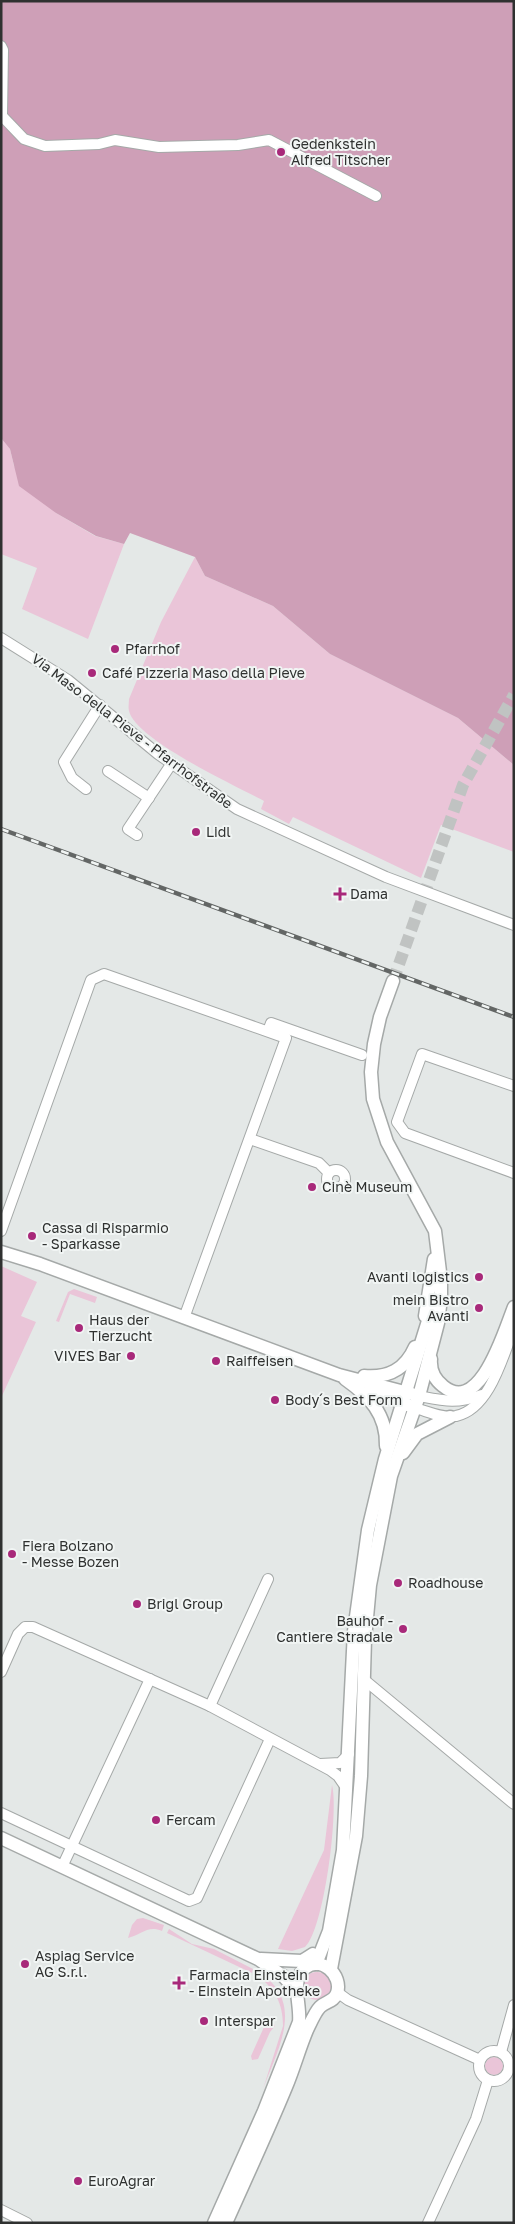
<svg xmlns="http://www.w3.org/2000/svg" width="515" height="2224" font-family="'Golos Text',sans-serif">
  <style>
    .green { fill: #eac5d8 }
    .forest { fill: #ce9fb7 }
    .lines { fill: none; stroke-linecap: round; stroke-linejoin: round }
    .major-tunnel { stroke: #c0c3c2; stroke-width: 12; stroke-dasharray: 12 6; stroke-linecap: butt }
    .minor-casing { stroke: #a5a9a8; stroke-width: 12 }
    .major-casing { stroke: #a5a9a8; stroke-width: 15 }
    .minor { stroke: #fff; stroke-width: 10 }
    .major { stroke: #fff; stroke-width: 12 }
    .rail-casing { stroke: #636665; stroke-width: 4.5 }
    .rail { stroke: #f1f5f4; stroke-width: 2.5; stroke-dasharray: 8; stroke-linecap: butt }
    .poi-dot { fill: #a8297a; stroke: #f1f5f4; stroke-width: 2 }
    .labels { text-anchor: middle; stroke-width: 4; stroke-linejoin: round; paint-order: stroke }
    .poi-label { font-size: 14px; fill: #2f3130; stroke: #f1f5f4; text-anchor: start }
    .street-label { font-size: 14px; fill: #2f3130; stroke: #f1f5f4 }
  </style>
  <rect width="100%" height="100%" fill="#e4e8e7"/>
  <!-- green -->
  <g class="green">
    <path d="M1,438L10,449L14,466L56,513L95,536L124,544L88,639L22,609L37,568L1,554Z"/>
    <path d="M195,557L205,576L273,606L330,654L458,718L514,765V852L441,825L421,878L293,817L289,824L261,809L264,801C236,786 136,740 129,711C128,707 129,703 129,699L161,622Z"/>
    <path d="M1,1266L37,1282L21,1316L36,1322L1,1398Z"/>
    <path d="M74,1289L97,1297L95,1303L70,1294L59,1322L56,1321L68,1292Z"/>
    <path d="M332,1785C339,1811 324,1930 305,1947L292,1951L278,1949L324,1850Z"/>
    <path d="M143,1918L164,1925L162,1931C147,1925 142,1935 128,1938L132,1925L137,1919Z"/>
    <path d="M169,1929L192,1944L214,1949L253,1969L252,1973L167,1933Z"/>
    <circle cx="317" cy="1986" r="14"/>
    <path d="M259,1972C306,2003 278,2048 263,2089L283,2026C283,2003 275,1989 257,1975Z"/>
    <path d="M273,2021L275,2026L270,2032L258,2059L252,2060L251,2056L264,2027Z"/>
    <circle cx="494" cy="2066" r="9"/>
  </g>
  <!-- forest -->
  <path class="forest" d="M1,1H514V765L458,718L330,654L273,606L205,576L195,557L130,533L124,544L96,536L56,513L19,486L10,449L1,438Z"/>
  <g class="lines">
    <!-- major-tunnel -->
    <path class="major-tunnel" d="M393,981L463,785L514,695"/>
    <!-- minor casing -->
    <g class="minor-casing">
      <g id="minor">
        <path d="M1,46L3,50L2,116L24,139L45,146L99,144L115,140L159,147L238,145L269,140L376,196"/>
        <path d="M1,638L68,680L158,754L237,809L386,877L514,925"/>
        <path d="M108,771L149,798"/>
        <path d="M86,789L72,778L64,762L100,705"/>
        <path d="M137,835L128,829L172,763"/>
        <path d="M268,1031L271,1023L362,1055"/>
        <path d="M514,1086L422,1054L397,1122L405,1133L514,1173"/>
        <path d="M250,1139L319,1163L329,1173"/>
        <circle cx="336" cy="1179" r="9"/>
        <path d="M1,1231L91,980L104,974L286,1038L184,1318"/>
        <path d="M419,1396C445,1401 456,1404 482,1395"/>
        <path d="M415,1408C427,1411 443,1419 456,1416C490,1409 503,1355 514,1328"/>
        <path d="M1,1672L18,1634L25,1627H33L210,1706L330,1770L338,1776L347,1789"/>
        <path d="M363,1682H367L514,1804"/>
        <path d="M210,1706L268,1579"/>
        <path d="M320,1764L340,1763L349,1754"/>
        <path d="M1,1813L189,1901L197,1898L270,1739"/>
        <path d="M62,1867L150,1679"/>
        <path d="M337,1992L348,2000L480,2060"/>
        <circle cx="494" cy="2066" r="15"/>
        <path d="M501,2052L514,2005"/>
        <path d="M1,2210L27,2223"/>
        <path d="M428,2223L476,2119L488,2080"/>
      </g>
    </g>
    <!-- major casing -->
    <g class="major-casing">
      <g id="major">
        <path d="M1,1252L40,1264L339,1375L412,1394"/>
        <path d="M425,1316L434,1259"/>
        <path d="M431,1359C430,1370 434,1379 443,1386C480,1417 505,1329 514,1307"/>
        <path d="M364,1376C388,1378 405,1370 415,1347"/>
        <path d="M345,1379C369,1396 387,1414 386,1446"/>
        <path d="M370,1390L410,1406"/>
        <path d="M403,1453L417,1434L450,1417"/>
        <path d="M1,1838L258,1959L283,1976L296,1990"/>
        <path d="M261,1959L302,1961L313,1954"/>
        <path d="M316,1964L329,1931L343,1850L354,1631L368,1530L385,1459L432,1308"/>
        <path d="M331,1969L356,1836L361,1776L365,1639L370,1585L391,1476L419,1396L438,1323L441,1298V1280L435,1231L387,1142L373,1099L371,1072L374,1044L380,1017L393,981"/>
        <path d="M214,2223L264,2111L299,2022C301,2004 290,1980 305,1968C321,1955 343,1975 337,1993C334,2002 326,2001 320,2007C315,2012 310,2024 307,2030C299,2049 294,2068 286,2087C267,2133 246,2178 226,2223"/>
      </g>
    </g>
    <!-- minor -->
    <use href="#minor" class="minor"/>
    <!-- major -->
    <use href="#major" class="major"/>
    <!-- rail casing -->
    <g class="rail-casing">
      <path id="rail" d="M1,829L514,1017"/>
    </g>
    <!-- rail -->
    <use href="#rail" class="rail"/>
  </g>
  <!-- markers -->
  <g class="poi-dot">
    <circle cx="281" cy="152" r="5"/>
    <circle cx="115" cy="649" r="5"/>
    <circle cx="92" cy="673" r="5"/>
    <circle cx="196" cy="832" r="5"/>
    <path d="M337.5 886.5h5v5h5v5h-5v5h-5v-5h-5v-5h5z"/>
    <circle cx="312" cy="1187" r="5"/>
    <circle cx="32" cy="1236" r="5"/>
    <circle cx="479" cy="1277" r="5"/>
    <circle cx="479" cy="1308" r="5"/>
    <circle cx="79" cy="1328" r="5"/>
    <circle cx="131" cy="1356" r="5"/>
    <circle cx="216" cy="1361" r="5"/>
    <circle cx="275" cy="1400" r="5"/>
    <circle cx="12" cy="1554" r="5"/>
    <circle cx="398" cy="1583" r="5"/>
    <circle cx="137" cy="1604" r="5"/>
    <circle cx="403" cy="1629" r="5"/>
    <circle cx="156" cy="1820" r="5"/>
    <circle cx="25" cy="1964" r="5"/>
    <path d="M176.5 1975.5h5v5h5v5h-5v5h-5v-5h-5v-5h5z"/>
    <circle cx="204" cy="2021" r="5"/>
    <circle cx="78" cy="2181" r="5"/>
  </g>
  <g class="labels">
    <!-- poi labels -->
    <g class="poi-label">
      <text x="291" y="149">Gedenkstein<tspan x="291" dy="16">Alfred Titscher</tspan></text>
      <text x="125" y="654">Pfarrhof</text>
      <text x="102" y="678">Café Pizzeria Maso della Pieve</text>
      <text x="206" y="837">Lidl</text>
      <text x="350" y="899">Dama</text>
      <text x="322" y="1192">Cinè Museum</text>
      <text x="42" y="1233">Cassa di Risparmio<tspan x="42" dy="16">- Sparkasse</tspan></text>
      <text x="469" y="1282" text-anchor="end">Avanti logistics</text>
      <text x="469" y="1305" text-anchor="end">mein Bistro<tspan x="469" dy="16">Avanti</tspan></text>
      <text x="89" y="1325">Haus der<tspan x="89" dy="16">Tierzucht</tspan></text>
      <text x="121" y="1361" text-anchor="end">VIVES Bar</text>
      <text x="226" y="1366">Raiffeisen</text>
      <text x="285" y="1405">Body´s Best Form</text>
      <text x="22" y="1551">Fiera Bolzano<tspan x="22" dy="16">- Messe Bozen</tspan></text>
      <text x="408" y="1588">Roadhouse</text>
      <text x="147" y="1609">Brigl Group</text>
      <text x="393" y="1626" text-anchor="end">Bauhof -<tspan x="393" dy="16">Cantiere Stradale</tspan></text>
      <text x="166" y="1825">Fercam</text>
      <text x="35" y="1961">Aspiag Service<tspan x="35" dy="16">AG S.r.l.</tspan></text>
      <text x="189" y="1980">Farmacia Einstein<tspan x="189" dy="16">- Einstein Apotheke</tspan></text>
      <text x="214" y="2026">Interspar</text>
      <text x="88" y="2186">EuroAgrar</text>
    </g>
    <!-- street labels -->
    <g class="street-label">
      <text transform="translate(132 731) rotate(37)" y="5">Via Maso della Pieve - Pfarrhofstraße</text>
    </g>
  </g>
  <!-- border -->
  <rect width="515" height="2224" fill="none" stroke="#2f3130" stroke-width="5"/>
</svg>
